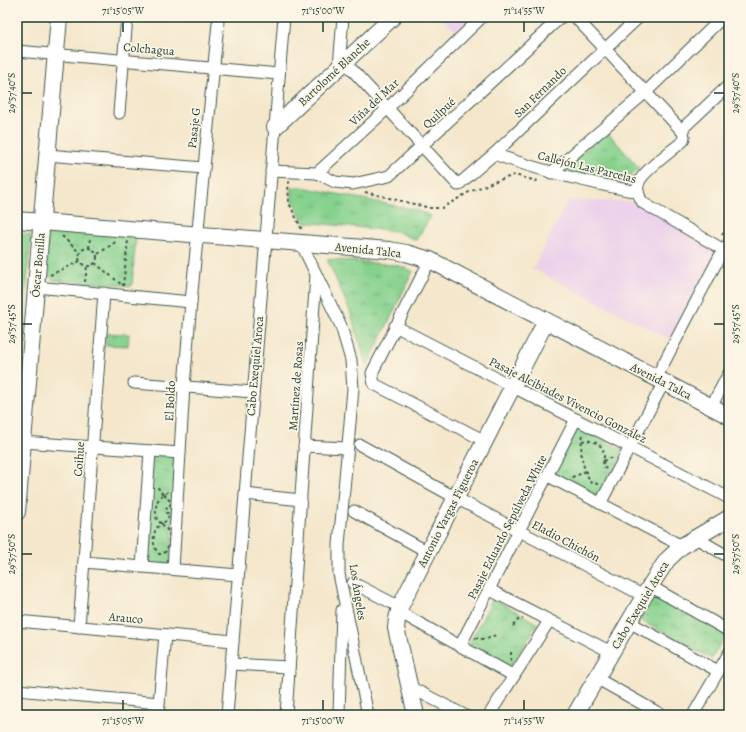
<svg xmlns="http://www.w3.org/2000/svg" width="746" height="732" font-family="Alegreya,serif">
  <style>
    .built { fill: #ecd1ea }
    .grass { fill: url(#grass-tufts); stroke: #528761 }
    .park { fill: url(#park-crowns); stroke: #528761 }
    .garden { fill: #86d18e; stroke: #528761 }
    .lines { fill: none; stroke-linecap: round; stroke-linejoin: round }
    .street-casing { stroke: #3f564b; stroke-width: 13 }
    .secondary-casing { stroke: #3f564b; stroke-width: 18 }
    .path { stroke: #3f564b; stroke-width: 2; stroke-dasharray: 3 3; stroke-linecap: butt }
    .street { stroke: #fff; stroke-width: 11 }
    .secondary { stroke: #fff; stroke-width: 16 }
    .ticks { fill: none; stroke: #1f3d34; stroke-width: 1.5 }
    .labels { text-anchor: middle; stroke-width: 3.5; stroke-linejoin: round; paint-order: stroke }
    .street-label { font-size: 12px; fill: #1f3d34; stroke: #fcf5e5 }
    .neatline { fill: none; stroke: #1f3d34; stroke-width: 1.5 }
    .ticks-label { font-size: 10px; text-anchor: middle; fill: #1f3d34 }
  </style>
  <defs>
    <pattern id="grass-tufts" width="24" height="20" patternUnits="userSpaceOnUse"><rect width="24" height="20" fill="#86d18e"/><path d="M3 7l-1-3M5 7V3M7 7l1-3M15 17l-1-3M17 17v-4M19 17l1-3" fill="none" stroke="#6dab75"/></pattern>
    <pattern id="park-crowns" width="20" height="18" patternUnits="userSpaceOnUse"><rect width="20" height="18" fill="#86d18e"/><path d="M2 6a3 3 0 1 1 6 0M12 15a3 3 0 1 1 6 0" fill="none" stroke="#6dab75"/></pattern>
  </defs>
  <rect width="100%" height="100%" fill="#fcf5e5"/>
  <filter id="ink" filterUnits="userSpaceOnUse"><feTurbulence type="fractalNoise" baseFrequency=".025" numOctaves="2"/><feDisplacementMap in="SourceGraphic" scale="8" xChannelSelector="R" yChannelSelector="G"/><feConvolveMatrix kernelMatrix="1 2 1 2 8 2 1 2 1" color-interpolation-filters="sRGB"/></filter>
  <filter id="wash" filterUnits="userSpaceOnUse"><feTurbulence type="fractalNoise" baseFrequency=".012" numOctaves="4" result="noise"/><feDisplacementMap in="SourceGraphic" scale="16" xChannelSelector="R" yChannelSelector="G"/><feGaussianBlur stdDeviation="0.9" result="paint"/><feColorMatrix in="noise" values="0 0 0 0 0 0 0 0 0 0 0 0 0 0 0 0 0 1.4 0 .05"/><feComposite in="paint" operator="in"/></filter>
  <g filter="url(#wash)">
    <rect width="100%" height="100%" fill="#f4e7cc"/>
    <!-- built -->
    <g class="built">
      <path d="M441,17H471L456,32Z"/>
      <path d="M568,200L638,202L717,251L670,339L533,269Z"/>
    </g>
    <!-- grass -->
    <g class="grass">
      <path d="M292,187H302L417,210L431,216L416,240L396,231L303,222L292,198Z"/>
      <path d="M327,259L396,265L413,271L367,367L350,311Z"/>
      <path d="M106,333L129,334L128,346L106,345Z"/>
    </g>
    <!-- park -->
    <g class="park">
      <path d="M607,132L639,168L622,184L560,171Z"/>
      <path d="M54,229L136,235L132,286L53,280L45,273L48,236Z"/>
      <path d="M578,427L624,451L599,497L553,473Z"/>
      <path d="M153,454L179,456L170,565L145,563Z"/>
      <path d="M652,593L726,633L712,659L638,619Z"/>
      <path d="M493,598L538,624L510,667L469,644Z"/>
    </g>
    <!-- garden -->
    <path class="garden" d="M17,233L31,235L17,404Z"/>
  </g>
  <g filter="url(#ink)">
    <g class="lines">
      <!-- street casing -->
      <g class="street-casing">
        <g id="street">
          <path d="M575,17L683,132L684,137L683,141C673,150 643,171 639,182C636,189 639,197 643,203L729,253"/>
          <path d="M17,51L279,74"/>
          <path d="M345,62L458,185L494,154L639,17"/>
          <path d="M339,67L343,17"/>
          <path d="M119,113L127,17"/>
          <path d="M681,130L729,85"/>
          <path d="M494,154C541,171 589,183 638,192"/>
          <path d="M47,155L204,168"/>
          <path d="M271,171L317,173L388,108L482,17"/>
          <path d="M317,173L335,182L353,184L389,176L561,17"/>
          <path d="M551,173L646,92L723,17"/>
          <path d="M301,243L341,326L351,360L353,389L339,545V574L368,715"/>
          <path d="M430,260L372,373L374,384L485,441"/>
          <path d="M36,287L191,302"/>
          <path d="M395,326L729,498"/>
          <path d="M656,378L723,250L729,243"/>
          <path d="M134,383L253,392"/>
          <path d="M711,407L729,373"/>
          <path d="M23,442L180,453"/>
          <path d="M360,445L456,498L644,596"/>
          <path d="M304,446L347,448"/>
          <path d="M548,476L682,546"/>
          <path d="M245,494L301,500"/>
          <path d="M601,502L664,382"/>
          <path d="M354,511L428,552"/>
          <path d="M696,538L729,557"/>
          <path d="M84,562L238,575"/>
          <path d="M142,567L150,451"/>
          <path d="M173,569L184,386L191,302L218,23"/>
          <path d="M353,583L400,607"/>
          <path d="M650,586L729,631"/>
          <path d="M490,590L611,652"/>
          <path d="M399,612L514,676"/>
          <path d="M17,621L233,641"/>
          <path d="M629,622L718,671"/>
          <path d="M79,627L104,293"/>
          <path d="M460,646L576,419"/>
          <path d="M231,664L289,667"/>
          <path d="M596,678L662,715"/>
          <path d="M410,687L464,715"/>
          <path d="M17,690L159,703"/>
          <path d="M158,715L165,635"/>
          <path d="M227,715L284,17"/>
          <path d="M286,715L316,275"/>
          <path d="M339,715L342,610"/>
          <path d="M489,715L549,621"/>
          <path d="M693,715L729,653"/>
        </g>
      </g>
      <!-- secondary casing -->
      <g class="secondary-casing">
        <g id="secondary">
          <path d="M275,127L393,17"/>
          <path d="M17,220L389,250L406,253L430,260L729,416"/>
          <path d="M17,512L59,17"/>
          <path d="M416,715L396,628L397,619L400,607L546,321"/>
          <path d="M575,715L650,586L667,560L682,546L729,518"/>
        </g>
      </g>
      <!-- path -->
      <g class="path">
        <path d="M290,182L288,183L289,203L302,230"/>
        <path d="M365,192L430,208H442L469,192L493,182L515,175L536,181L540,179"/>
        <path d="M722,235L729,226"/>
        <path d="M62,236L80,253"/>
        <circle cx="88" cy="257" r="9"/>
        <path d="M89,248L90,237"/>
        <path d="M98,254L117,241"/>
        <path d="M95,263L122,285"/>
        <path d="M50,275L80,261"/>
        <path d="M85,282L87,266"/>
        <path d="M123,286L128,240"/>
        <path d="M583,435C579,453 582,466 591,483L598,484"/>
        <path d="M582,441C592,439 605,444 604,457C604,460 603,462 603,466L607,470"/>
        <path d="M603,461L613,457"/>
        <path d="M572,477L583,473L585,471"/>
        <path d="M158,487L160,492L164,494L168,492"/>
        <path d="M164,494L170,501V507H167L166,513H169L168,519L162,524L157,520C155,510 155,499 164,494Z"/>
        <path d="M162,524L169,532C169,540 170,554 159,554C152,547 153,536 156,528Z"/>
        <path d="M513,626L518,620L523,619"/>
        <path d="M475,638C484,640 489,639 497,634"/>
        <path d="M511,652V661"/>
      </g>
      <!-- street -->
      <use href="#street" class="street"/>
      <!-- secondary -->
      <use href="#secondary" class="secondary"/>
    </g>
  </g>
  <!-- ticks -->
  <path class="ticks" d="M123,22V32M323,22V32M524,22V32M22,93H32M714,93H724M22,324H32M714,324H724M22,554H32M714,554H724M123,700V710M323,700V710M524,700V710"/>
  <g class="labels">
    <!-- street labels -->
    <g class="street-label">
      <text transform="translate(149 49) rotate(5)" y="4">Colchagua</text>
      <text transform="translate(334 72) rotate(-43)" y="4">Bartolomé Blanche</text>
      <text transform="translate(540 92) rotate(-44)" y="4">San Fernando</text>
      <text transform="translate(374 102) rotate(-43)" y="4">Viña del Mar</text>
      <text transform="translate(439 113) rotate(-43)" y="4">Quilpué</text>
      <text transform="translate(194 128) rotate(-84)" y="4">Pasaje G</text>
      <text transform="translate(587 167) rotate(14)" y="4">Callejón Las Parcelas</text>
      <text transform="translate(368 250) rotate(6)" y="4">Avenida Talca</text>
      <text transform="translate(38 265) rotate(-85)" y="4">Óscar Bonilla</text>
      <text transform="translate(255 366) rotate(-85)" y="4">Cabo Exequiel Aroca</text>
      <text transform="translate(661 381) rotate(27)" y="4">Avenida Talca</text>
      <text transform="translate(296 386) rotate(-86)" y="4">Martínez de Rosas</text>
      <text transform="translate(568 400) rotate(27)" y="4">Pasaje Alcibiades Vivencio González</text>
      <text transform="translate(170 401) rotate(-87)" y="4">El Boldo</text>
      <text transform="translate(79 459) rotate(-86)" y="4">Coihue</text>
      <text transform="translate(448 513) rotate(-63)" y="4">Antonio Vargas Figueroa</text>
      <text transform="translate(507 527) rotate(-63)" y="4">Pasaje Eduardo Sepúlveda White</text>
      <text transform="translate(566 541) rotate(28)" y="4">Eladio Chichón</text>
      <text transform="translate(358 592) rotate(81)" y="4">Los Ángeles</text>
      <text transform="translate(640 605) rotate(-59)" y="4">Cabo Exequiel Aroca</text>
      <text transform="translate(126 618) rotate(5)" y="4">Arauco</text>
    </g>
  </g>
  <!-- margin -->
  <rect width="746" height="732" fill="none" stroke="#fcf5e5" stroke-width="44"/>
  <rect x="22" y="22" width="702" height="688" class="neatline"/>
  <g class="ticks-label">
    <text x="123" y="14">71°15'05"W</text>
    <text x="323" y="14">71°15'00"W</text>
    <text x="524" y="14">71°14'55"W</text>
    <text transform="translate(11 93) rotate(-90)" y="4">29°57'40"S</text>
    <text transform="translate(735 93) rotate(-90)" y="4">29°57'40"S</text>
    <text transform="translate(11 324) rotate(-90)" y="4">29°57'45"S</text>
    <text transform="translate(735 324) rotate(-90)" y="4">29°57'45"S</text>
    <text transform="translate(11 554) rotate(-90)" y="4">29°57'50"S</text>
    <text transform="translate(735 554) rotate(-90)" y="4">29°57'50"S</text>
    <text x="123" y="724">71°15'05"W</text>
    <text x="323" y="724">71°15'00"W</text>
    <text x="524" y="724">71°14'55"W</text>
  </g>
</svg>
